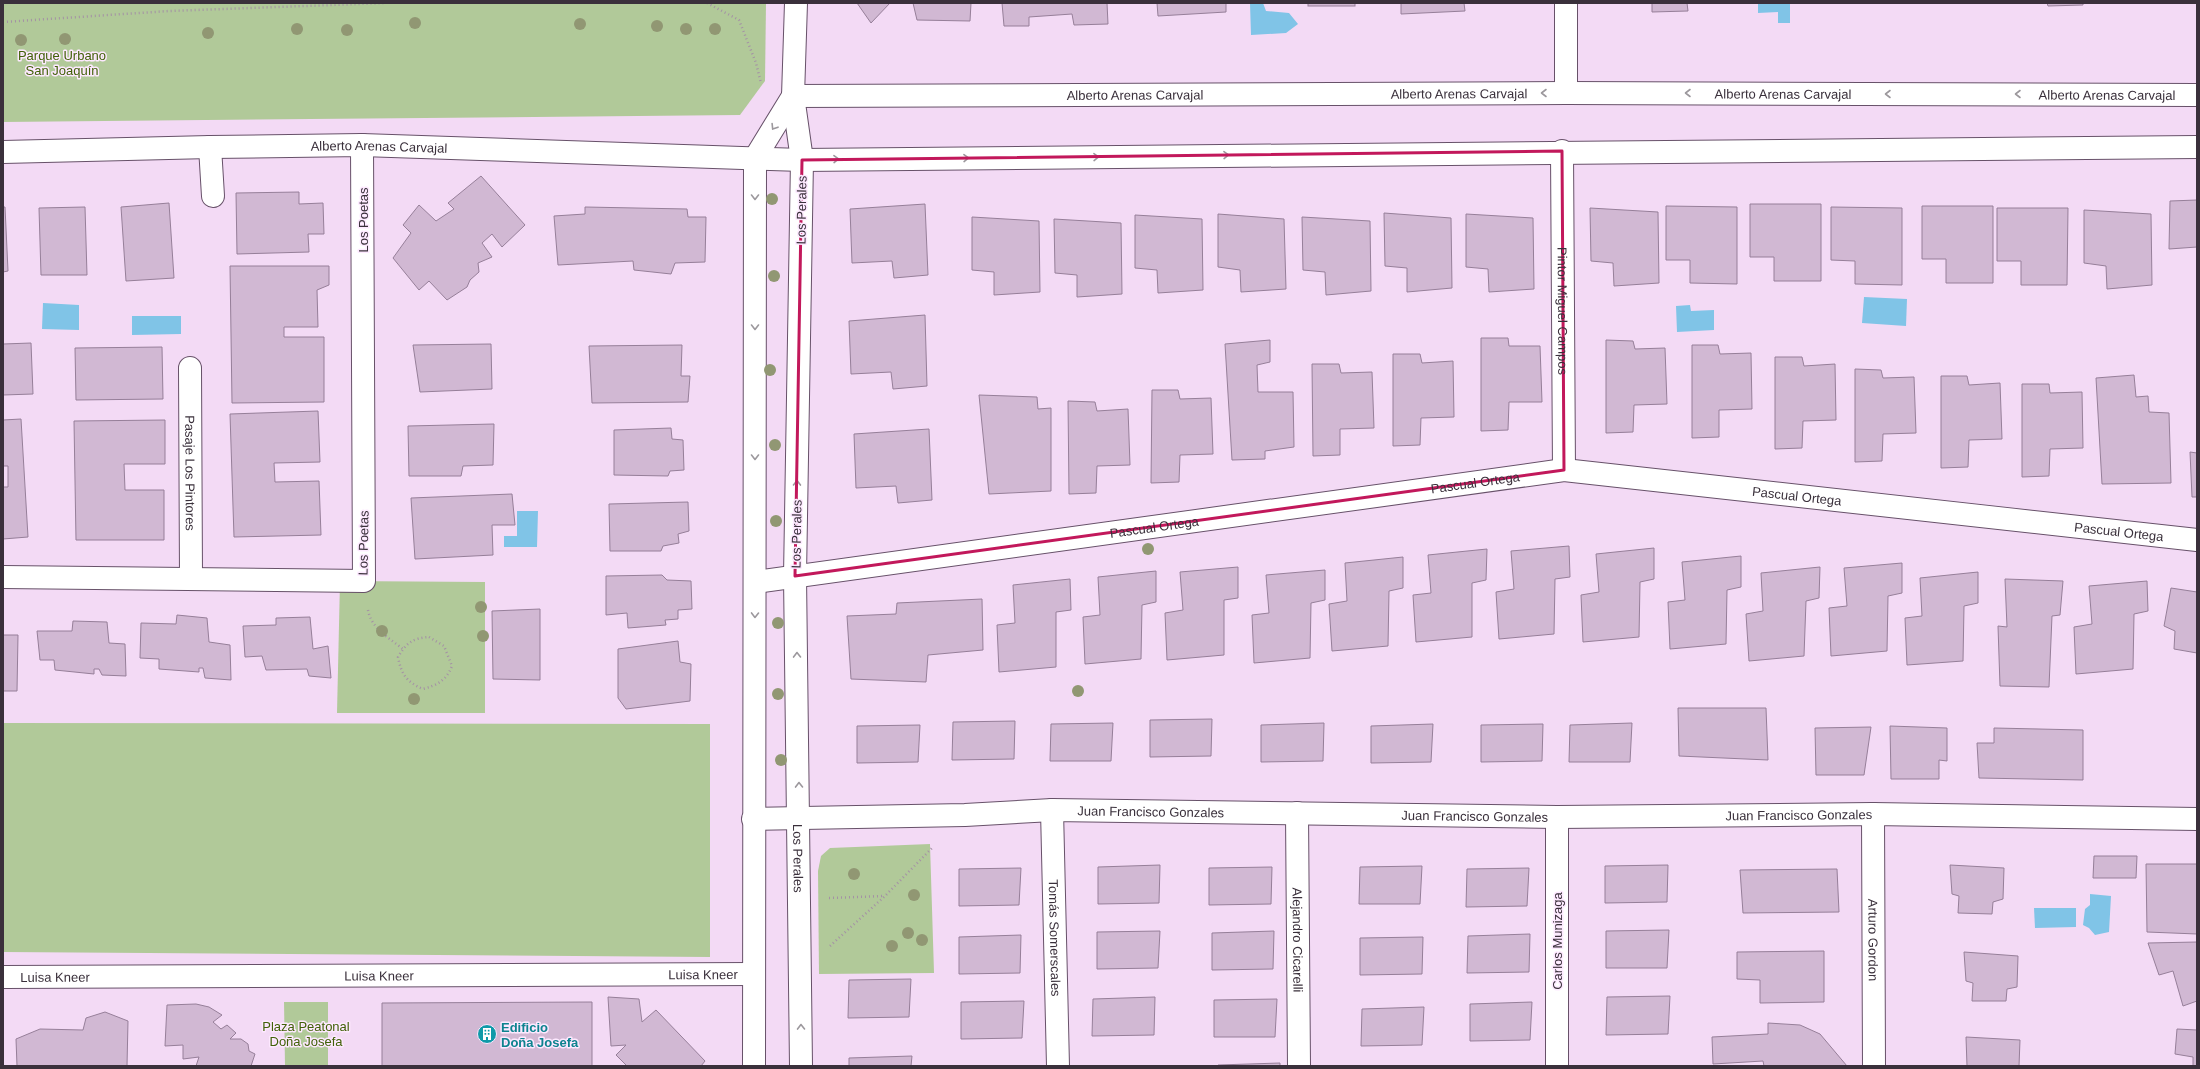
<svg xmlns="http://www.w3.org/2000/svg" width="2200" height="1069" font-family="Helvetica,sans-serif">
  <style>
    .green { fill: #b1c999 }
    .water { fill: #80c4e7 }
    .building { fill: #d1b8d3; stroke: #967f99 }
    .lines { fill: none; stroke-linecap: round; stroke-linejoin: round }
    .minor-casing { stroke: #675169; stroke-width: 24 }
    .major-casing { stroke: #675169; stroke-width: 24 }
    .path { stroke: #a491a5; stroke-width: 2.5; stroke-dasharray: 1 3; stroke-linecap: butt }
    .minor { stroke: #fff; stroke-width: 22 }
    .major { stroke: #fff; stroke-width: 22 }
    .tree { fill: #919773 }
    .oneway { stroke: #9c989d }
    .marked { fill: none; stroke: #c2185b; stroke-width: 3; stroke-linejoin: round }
    .labels { text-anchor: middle; stroke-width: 3; stroke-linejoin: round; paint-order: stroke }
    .park-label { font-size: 13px; fill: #416108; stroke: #fde9ff }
    .street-label { font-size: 13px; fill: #3a303b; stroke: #fde9ff }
    .culture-label { font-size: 13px; font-weight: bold; fill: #0d838f; stroke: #fde9ff; text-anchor: start }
  </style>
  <rect width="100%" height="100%" fill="#f3daf5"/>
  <!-- green -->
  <g class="green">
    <path d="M3,3H766L765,81L740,115L3,122Z"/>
    <path d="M340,581L485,582V713H337Z"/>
    <path d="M3,723L710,724V957L3,952Z"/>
    <path d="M930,844L934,973L819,974L818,871L821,856L830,848Z"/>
    <path d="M284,1002H328V1066H285Z"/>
  </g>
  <!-- water -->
  <g class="water">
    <path d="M1250,3H1263L1266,11L1289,13L1298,24L1286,33L1251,35Z"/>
    <path d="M1758,3H1790V23H1778V12L1758,13Z"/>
    <path d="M1864,297L1907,299L1906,326L1862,323Z"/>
    <path d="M43,303L79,305V330L42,329Z"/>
    <path d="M1690,305L1691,311L1714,310V330L1677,332L1676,306Z"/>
    <path d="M132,316H181V334L132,335Z"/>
    <path d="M517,511H538L537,547H504V536H517Z"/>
    <path d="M2090,894L2111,896L2109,932L2095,935L2089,928L2083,925L2085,909L2090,905Z"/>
    <path d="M2034,908H2076V927L2035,928Z"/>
  </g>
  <!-- building -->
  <g class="building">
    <path d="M857,3H890L871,23Z"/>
    <path d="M913,3H971L970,21L917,20Z"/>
    <path d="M1002,3H1107L1108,24L1074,25L1072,14L1029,17V26H1004Z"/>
    <path d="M1157,3H1226V12L1158,16Z"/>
    <rect x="1308" y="3" width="47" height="3"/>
    <path d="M1401,3H1464L1465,11L1401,14Z"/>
    <path d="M1652,3H1687L1688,11L1652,12Z"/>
    <path d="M2047,3H2083V5L2048,6Z"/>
    <path d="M481,176L525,225L502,247L492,234L482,243L492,257L478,263L479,272L470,280L467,287L447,300L429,281L419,290L393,258L411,233L403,225L419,205L436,221L454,209L448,203Z"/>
    <path d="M299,192V204L323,203L324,234H308L309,252L237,254L236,193Z"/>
    <path d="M2197,200V247L2169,249L2170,201Z"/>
    <path d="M169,203L174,278L126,281L121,207Z"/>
    <path d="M925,204L928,275L894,278L892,261L852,263L850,209Z"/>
    <path d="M1750,204H1821V281H1774V257H1750Z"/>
    <path d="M1666,206L1737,207V284L1690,283V260H1666Z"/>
    <path d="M1922,206H1993V283H1946V259H1922Z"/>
    <path d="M3,207H5L8,271L3,272Z"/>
    <path d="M85,207L87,275H41L39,208Z"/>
    <path d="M585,207L687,209L688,217H706L705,262L675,263L671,274L634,270L633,261L558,265L554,216L585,214Z"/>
    <path d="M1831,207L1902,208V285L1855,284V261L1831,260Z"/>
    <path d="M1590,208L1658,212L1659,283L1614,286L1613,263L1591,261Z"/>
    <path d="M1997,208H2068L2067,285H2021V261H1997Z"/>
    <path d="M2084,210L2151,214L2152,285L2107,289L2106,266L2084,263Z"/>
    <path d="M1384,213L1451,218L1452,288L1407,292V268L1385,266Z"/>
    <path d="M1218,214L1284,219L1286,289L1241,292L1240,270L1218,267Z"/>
    <path d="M1466,214L1533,218L1534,289L1489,292L1488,269L1466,267Z"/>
    <path d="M1135,215L1202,219L1203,290L1158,293L1157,270L1135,268Z"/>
    <path d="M972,217L1039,221L1040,292L994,295V272L972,270Z"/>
    <path d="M1302,217L1370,221L1371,291L1326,295L1325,272L1303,270Z"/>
    <path d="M1054,219L1121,223L1122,294L1077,297V275L1055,273Z"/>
    <path d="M230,266H329V285L317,290L318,327H284V337H324V402L232,403Z"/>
    <path d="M925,315L927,386L893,389L891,372L851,374L849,321Z"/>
    <path d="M1481,338H1508L1509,346H1540L1542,402H1509L1508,430L1481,431Z"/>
    <path d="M1270,340V362L1257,365L1258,392H1293L1294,447L1265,451V459L1232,460L1225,344Z"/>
    <path d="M1606,340L1633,341L1635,349L1665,348L1667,404L1634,405L1633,432L1606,433Z"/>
    <path d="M31,343L33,394L3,395V344Z"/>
    <path d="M491,344L492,389L420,392L413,345Z"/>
    <path d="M682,345L681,376H690L688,402L592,403L589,346Z"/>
    <path d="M1692,345H1718L1720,354L1751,353L1752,409L1719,410V437L1692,438Z"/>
    <path d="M162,347L163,399L76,400L75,348Z"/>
    <path d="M1393,354H1420L1422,363L1453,361L1454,417L1421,418L1420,445L1393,446Z"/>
    <path d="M1775,357H1802L1804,366L1835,364L1836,420L1803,421L1802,448L1775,449Z"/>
    <path d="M1312,364H1339L1341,373L1372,372L1374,428L1340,429V455L1313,456Z"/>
    <path d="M1855,369L1881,370L1883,378L1914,377L1916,433L1883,434L1882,461L1855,462Z"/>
    <path d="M2134,375L2136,397L2148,396L2149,412L2169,413L2171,483L2102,484L2096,378Z"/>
    <path d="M1941,376H1967L1969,385L2000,383L2002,439L1969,440L1968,467L1941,468Z"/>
    <path d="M2022,384H2049L2050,393L2082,392L2083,448L2050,449L2049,476L2022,477Z"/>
    <path d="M1152,390H1178L1180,399L1211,398L1213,454L1180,455L1179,482L1151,483Z"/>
    <path d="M979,395L1037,397L1038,409L1051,408V491L989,494Z"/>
    <path d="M1068,401L1095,402L1097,411L1128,409L1130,465L1097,466L1096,493L1069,494Z"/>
    <path d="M318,411L320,462L274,463L275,482L319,481L321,535L234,537L230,414Z"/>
    <path d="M21,419L28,537L3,539V487H8V466H3V420Z"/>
    <path d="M165,420V464H124L125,490H164V540H76L74,421Z"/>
    <path d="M494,424L493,465L463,466L461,476H409L408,426Z"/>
    <path d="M671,428L672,439L683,440L684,470L670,471L668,476L614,475V430Z"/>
    <path d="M929,429L932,500L898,503L896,486L856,488L854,434Z"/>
    <path d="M2190,452L2197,453V497H2192Z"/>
    <path d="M512,494L515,525H492L493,555L415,559L411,498Z"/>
    <path d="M688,502L689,531L678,534L679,543L663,546L661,551H610L609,504Z"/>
    <path d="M1569,546L1570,577L1555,579L1554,634L1499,639L1496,592L1514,589L1511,551Z"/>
    <path d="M1654,548V579L1640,582L1639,637L1583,642L1581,595L1599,592L1596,554Z"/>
    <path d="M1487,549L1486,580L1472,583V637L1416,642L1413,595L1431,593L1428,555Z"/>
    <path d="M1741,556V587L1727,590L1726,644L1670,649L1668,602L1685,600L1682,562Z"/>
    <path d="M1403,557V588L1389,591L1388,646L1332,651L1329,604L1347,601L1345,563Z"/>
    <path d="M1902,563V593L1888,596L1887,651L1831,656L1829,608L1847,606L1844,568Z"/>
    <path d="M1238,567V598L1224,600V655L1167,660L1165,613L1183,610L1180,572Z"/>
    <path d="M1820,567L1819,598L1806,601L1804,656L1749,661L1746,614L1763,611L1761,573Z"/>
    <path d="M1325,570V600L1311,603L1310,658L1254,663L1252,615L1269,613L1266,575Z"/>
    <path d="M1156,571V602L1142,605L1141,659L1085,664L1083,617L1100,615L1098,577Z"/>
    <path d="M1978,572V603L1964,606L1963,661L1907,665L1905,618L1922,616L1920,578Z"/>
    <path d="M662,575L667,580L691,581L692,609L678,610V619L665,620L666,625L628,628L627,613L606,615V576Z"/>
    <path d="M1070,579L1071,610L1056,612V667L999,672L997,625L1015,623L1013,585Z"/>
    <path d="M2005,579L2063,581L2060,615L2052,616L2049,687L2000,686L1998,626L2007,627Z"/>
    <path d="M2147,581L2148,611L2134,614L2133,669L2076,674L2074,627L2092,624L2089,586Z"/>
    <path d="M2171,588L2197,592V653L2174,649L2175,631L2164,626Z"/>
    <path d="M982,599L983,650L928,655L926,682L851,679L847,616L896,614L897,603Z"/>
    <path d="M540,609V680L493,679L492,611Z"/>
    <path d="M177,615L207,618L209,642L230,645L231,680L205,678L203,668H199V672L159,669V659L140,658L141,623L176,624Z"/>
    <path d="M310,617L313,649L328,646L331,678L309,676L307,669L266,670L262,656L245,657L243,626L276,625V618Z"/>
    <path d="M73,621L107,622L109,643L125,644L126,676L102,675L99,669H94V674L55,670L54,660H40L37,631H72Z"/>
    <path d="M3,635H18L17,691H3Z"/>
    <path d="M678,641L680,662L691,664L690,701L626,709L618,698V649Z"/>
    <path d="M1678,708H1766L1768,760L1679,756Z"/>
    <path d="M1212,719L1211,756L1150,757V720Z"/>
    <path d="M1015,721L1014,759L952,760L953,722Z"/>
    <path d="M1113,723L1111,761H1050L1051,724Z"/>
    <path d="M1324,723L1323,761L1261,762V725Z"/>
    <path d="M1632,723L1630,762H1569L1570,725Z"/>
    <path d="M1433,724L1431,762L1371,763V726Z"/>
    <path d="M1543,724L1542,761L1481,762V725Z"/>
    <path d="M920,725L918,762L857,763V726Z"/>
    <path d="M1890,726L1947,728V761L1939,760V779H1891Z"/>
    <path d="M1871,727L1864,775H1816L1815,728Z"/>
    <path d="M1994,728L2083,730V780L1979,778L1977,743H1994Z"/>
    <path d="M2094,856H2137L2136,878H2093Z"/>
    <path d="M2146,864H2197V934L2147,932Z"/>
    <path d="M1160,865L1159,903L1098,904V867Z"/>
    <path d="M1668,865L1667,902L1605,903V866Z"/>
    <path d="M1950,865L2004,868L2003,899L1993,902L1992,914L1958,913L1959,896L1952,894Z"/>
    <path d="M1422,866L1420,904H1359L1360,867Z"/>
    <path d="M1272,867L1271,904L1209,905V868Z"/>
    <path d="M1021,868L1019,905L959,906V869Z"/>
    <path d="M1529,868L1527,906L1466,907L1467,869Z"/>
    <path d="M1837,869L1839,912L1743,913L1740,870Z"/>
    <path d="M1669,930L1667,968H1606V931Z"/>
    <path d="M1160,931L1158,968L1097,969V932Z"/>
    <path d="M1274,931L1273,969L1212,970V933Z"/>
    <path d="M1530,934L1529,972L1467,973L1468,936Z"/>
    <path d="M1021,935L1020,973L959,974V937Z"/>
    <path d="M1423,937L1422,974L1360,975V938Z"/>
    <path d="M2197,942V1001L2183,1006L2173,971L2159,975L2148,943Z"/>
    <path d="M1824,951V1002L1760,1003V980L1737,979V952Z"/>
    <path d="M1964,952L2018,956L2017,987L2007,989L2006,1001H1972L1973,983L1966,981Z"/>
    <path d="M911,979L909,1017L848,1018L849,980Z"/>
    <path d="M1670,996L1668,1034L1606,1035L1607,997Z"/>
    <path d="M608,997L639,999L642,1022L656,1010L705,1061L701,1066H627L616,1055L626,1045L611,1046Z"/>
    <path d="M1155,997L1154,1035L1092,1036L1093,999Z"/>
    <path d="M1277,999L1275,1037H1214V1000Z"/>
    <path d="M1024,1001L1022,1038L961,1039V1002Z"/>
    <path d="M592,1002V1066H382V1003Z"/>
    <path d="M1532,1002L1530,1040L1470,1041V1004Z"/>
    <path d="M196,1004L209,1007L222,1015L213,1022L221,1029L227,1025L236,1033L230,1039H241L248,1044L249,1051L255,1054L251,1066H196L199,1057L183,1059V1045L165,1046L167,1005Z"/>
    <path d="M1424,1007L1422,1045L1361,1046L1362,1009Z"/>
    <path d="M105,1012L128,1021L127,1066H17L16,1039L40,1029L83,1030L86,1018Z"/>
    <path d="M1768,1023L1800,1025L1820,1034L1847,1066H1764L1763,1061L1713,1064L1712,1037L1768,1034Z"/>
    <path d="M2177,1029L2197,1030V1066H2193V1057L2175,1054Z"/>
    <path d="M1966,1037L2020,1040L2019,1066H1967Z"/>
    <path d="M912,1056L911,1066H849V1058Z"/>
    <path d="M1280,1063V1066H1218V1065Z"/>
  </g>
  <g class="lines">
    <!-- minor casing -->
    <g class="minor-casing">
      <g id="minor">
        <path d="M1566,93V3"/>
        <path id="s1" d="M793,96L1566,93L2197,95"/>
        <path d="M210,147L213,196"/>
        <path id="s2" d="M1562,151L1564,470"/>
        <path id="s3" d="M3,152L210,147L362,145L802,160L2197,147"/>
        <path id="s4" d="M190,368L191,577"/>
        <path d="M3,577L364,581L362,145"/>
        <path id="s5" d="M756,582L1564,470L2197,540"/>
        <path id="s6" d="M1052,810L1058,1066"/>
        <path id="s7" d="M1297,813L1299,1066"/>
        <path id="s8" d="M1873,814L1874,1066"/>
        <path d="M1557,817V1066"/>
        <path id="s9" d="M753,819L965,815L1052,810L1557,817L1873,814L2197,819"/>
        <path id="s10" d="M3,977L754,974"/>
      </g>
    </g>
    <!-- major casing -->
    <g class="major-casing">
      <g id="major">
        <path id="s11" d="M796,3L793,96L802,160L795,576L801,1066"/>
        <path d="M754,1066L755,158L793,96"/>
      </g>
    </g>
    <!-- path -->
    <g class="path">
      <path d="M707,3L739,20L756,63L761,83"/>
      <path d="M3,22L169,11L386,3"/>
      <path d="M368,610C371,628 389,638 403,649"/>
      <path d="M429,637L444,646L452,666C446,681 437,685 423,689C406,682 401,673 398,657C406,643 413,638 429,637Z"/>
      <path d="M829,898L884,896"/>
      <path d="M830,946L885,896L933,847"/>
    </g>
    <!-- minor -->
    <use href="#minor" class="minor"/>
    <!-- major -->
    <use href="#major" class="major"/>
  </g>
  <!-- trees -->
  <g class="tree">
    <circle cx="415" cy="23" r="6"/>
    <circle cx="580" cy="24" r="6"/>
    <circle cx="657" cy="26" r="6"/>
    <circle cx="297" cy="29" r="6"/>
    <circle cx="686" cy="29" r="6"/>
    <circle cx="715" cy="29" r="6"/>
    <circle cx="347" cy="30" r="6"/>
    <circle cx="208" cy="33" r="6"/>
    <circle cx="65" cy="39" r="6"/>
    <circle cx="21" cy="40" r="6"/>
    <circle cx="772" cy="199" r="6"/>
    <circle cx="774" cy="276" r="6"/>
    <circle cx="770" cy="370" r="6"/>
    <circle cx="775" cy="445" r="6"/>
    <circle cx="776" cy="521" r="6"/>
    <circle cx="1148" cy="549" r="6"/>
    <circle cx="481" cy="607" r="6"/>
    <circle cx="778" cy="623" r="6"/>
    <circle cx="382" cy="631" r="6"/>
    <circle cx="483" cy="636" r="6"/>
    <circle cx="1078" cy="691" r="6"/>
    <circle cx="778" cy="694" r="6"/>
    <circle cx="414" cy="699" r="6"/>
    <circle cx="781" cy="760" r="6"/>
    <circle cx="854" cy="874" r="6"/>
    <circle cx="914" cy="895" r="6"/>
    <circle cx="908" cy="933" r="6"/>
    <circle cx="922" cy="940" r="6"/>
    <circle cx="892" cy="946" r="6"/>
  </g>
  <!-- one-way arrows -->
  <defs><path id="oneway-chevron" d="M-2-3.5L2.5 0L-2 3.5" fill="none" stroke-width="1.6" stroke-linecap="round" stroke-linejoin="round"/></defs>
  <g class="oneway">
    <use href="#oneway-chevron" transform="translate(1544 93) rotate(180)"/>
    <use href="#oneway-chevron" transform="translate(1688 93) rotate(-180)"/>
    <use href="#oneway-chevron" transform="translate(1888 94) rotate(-180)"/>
    <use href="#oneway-chevron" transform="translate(2018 94) rotate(-180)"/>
    <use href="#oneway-chevron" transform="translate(774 127) rotate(122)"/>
    <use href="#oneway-chevron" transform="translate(1226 155) rotate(-1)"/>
    <use href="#oneway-chevron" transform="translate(1096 157) rotate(-1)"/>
    <use href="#oneway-chevron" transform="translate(966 158) rotate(-1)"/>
    <use href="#oneway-chevron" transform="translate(836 159) rotate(-1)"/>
    <use href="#oneway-chevron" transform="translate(755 197) rotate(90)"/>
    <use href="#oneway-chevron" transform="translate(755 327) rotate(90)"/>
    <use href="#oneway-chevron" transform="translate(755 457) rotate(90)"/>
    <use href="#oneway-chevron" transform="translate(797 483) rotate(-89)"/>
    <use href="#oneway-chevron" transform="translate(755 615) rotate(91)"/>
    <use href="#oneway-chevron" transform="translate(797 655) rotate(-91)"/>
    <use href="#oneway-chevron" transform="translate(799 785) rotate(-91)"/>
    <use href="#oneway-chevron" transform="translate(801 1027) rotate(-91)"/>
  </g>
  <!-- marked area -->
  <path class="marked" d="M1562,151L1564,470L795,576L802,160Z"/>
  <!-- icons -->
  <defs>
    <g id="building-disc" transform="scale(1)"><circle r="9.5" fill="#0f9aa8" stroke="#fde9ff"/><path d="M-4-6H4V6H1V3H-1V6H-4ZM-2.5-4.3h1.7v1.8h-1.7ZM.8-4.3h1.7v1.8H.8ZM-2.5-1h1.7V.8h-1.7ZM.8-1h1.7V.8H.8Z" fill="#fff"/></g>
  </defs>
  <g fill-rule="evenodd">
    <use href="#building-disc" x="487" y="1034"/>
  </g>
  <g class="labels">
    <!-- park labels -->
    <g class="park-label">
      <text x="62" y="60">Parque Urbano<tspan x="62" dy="15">San Joaquín</tspan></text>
      <text x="306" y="1031">Plaza Peatonal<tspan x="306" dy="15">Doña Josefa</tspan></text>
    </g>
    <!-- street labels -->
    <g class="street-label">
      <text dy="5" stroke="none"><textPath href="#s1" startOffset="666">Alberto Arenas Carvajal</textPath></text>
      <text dy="5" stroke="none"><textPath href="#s1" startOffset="990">Alberto Arenas Carvajal</textPath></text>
      <text dy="5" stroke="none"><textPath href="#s1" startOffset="1314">Alberto Arenas Carvajal</textPath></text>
      <text dy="5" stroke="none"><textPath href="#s1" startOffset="342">Alberto Arenas Carvajal</textPath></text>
      <text dy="5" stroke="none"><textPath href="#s3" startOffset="376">Alberto Arenas Carvajal</textPath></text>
      <text transform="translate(801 210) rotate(-89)" y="5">Los Perales</text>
      <text transform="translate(363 220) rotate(-90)" y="5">Los Poetas</text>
      <text dy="5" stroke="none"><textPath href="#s2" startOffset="160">Pintor Miguel Campos</textPath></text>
      <text dy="5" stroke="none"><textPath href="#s4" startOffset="105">Pasaje Los Pintores</textPath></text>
      <text dy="5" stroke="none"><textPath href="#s5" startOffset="726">Pascual Ortega</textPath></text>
      <text dy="5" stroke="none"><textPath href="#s5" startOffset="1050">Pascual Ortega</textPath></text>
      <text dy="5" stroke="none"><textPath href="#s5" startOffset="402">Pascual Ortega</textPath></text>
      <text dy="5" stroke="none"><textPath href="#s5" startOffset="1374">Pascual Ortega</textPath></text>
      <text transform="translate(796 534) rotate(-89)" y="5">Los Perales</text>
      <text transform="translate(363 543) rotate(-89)" y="5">Los Poetas</text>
      <text dy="5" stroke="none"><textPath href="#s9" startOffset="398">Juan Francisco Gonzales</textPath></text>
      <text dy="5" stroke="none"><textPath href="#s9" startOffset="722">Juan Francisco Gonzales</textPath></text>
      <text dy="5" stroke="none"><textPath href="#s9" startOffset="1046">Juan Francisco Gonzales</textPath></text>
      <text dy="5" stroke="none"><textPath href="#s11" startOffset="856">Los Perales</textPath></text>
      <text dy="5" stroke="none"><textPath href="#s6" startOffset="128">Tomás Somerscales</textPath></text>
      <text dy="5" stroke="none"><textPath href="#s7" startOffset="127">Alejandro Cicarelli</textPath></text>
      <text dy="5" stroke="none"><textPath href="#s8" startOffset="126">Arturo Gordon</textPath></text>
      <text transform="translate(1557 941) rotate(-90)" y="5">Carlos Munizaga</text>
      <text dy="5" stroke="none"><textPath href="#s10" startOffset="700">Luisa Kneer</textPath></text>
      <text dy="5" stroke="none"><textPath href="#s10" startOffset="376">Luisa Kneer</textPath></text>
      <text dy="5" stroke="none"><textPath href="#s10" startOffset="52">Luisa Kneer</textPath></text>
    </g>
    <!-- culture labels -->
    <g class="culture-label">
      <text x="501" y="1032">Edificio<tspan x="501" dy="15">Doña Josefa</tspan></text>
    </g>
  </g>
  <!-- border -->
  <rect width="2200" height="1069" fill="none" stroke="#3a303b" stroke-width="8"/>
</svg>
